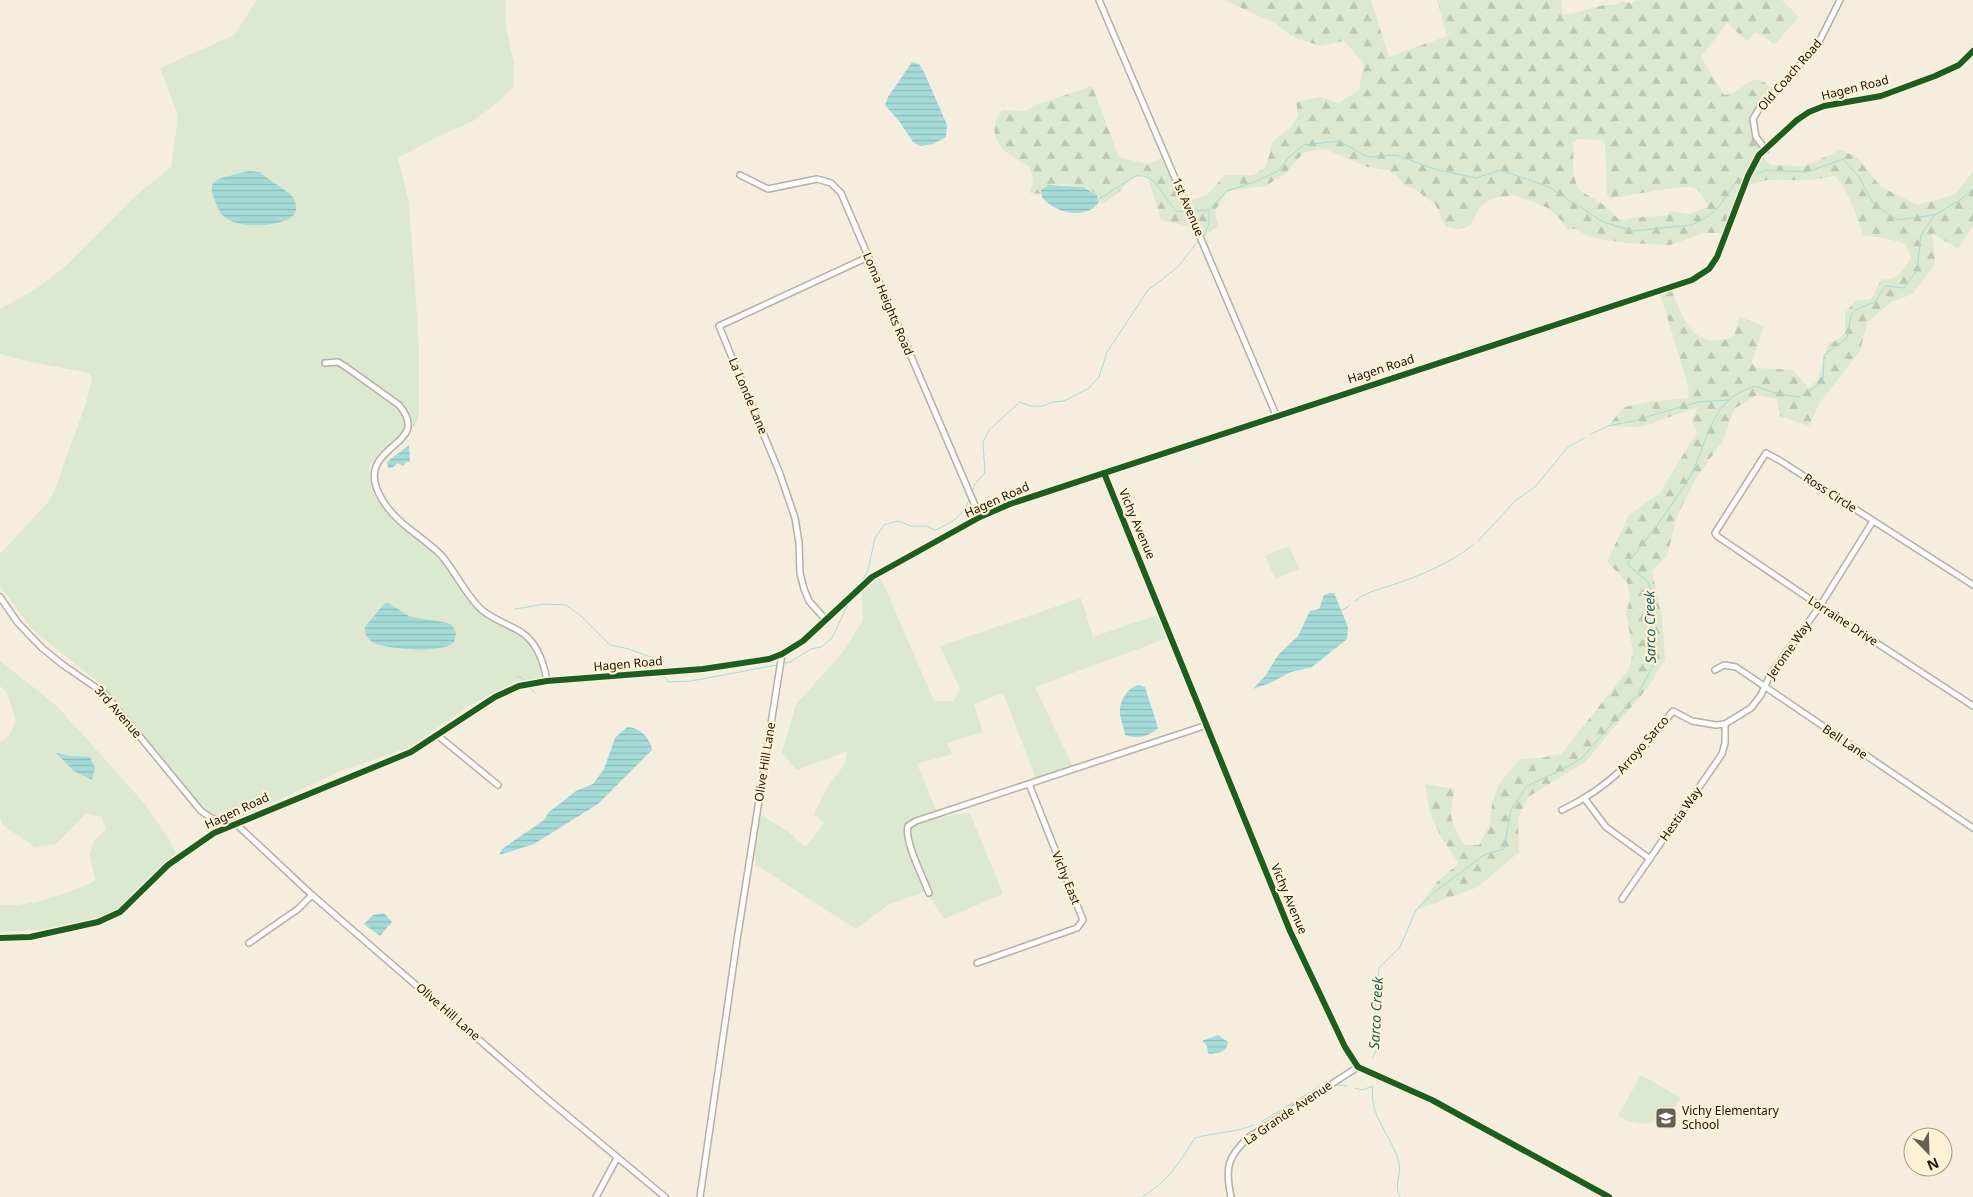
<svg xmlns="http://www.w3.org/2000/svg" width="1973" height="1197" font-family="'Noto Sans',sans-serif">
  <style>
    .grass { fill: #dce8cf }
    .forest { fill: url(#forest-firs); fill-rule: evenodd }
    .water { fill: url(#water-rules) }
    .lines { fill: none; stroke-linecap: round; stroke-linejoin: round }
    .stream { stroke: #a4dbd8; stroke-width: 1 }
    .minor-casing { stroke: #b6b0a3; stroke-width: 8 }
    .minor { stroke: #fefcfa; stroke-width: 5 }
    .cycleway-casing { stroke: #fef1d6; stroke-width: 9 }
    .cycleway { stroke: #1b5e20; stroke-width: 6 }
    .labels { text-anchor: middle; stroke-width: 4.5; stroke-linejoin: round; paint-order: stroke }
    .street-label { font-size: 12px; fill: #191308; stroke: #fef1d6 }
    .poi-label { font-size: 12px; fill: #191308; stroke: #fef1d6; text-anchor: start }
    .water-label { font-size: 14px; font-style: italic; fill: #195d5f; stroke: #fef1d6 }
  </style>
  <defs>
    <pattern id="forest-firs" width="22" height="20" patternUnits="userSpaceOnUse" patternTransform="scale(1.25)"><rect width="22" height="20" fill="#dce8cf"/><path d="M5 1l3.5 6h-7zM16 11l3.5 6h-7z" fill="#bcc6b0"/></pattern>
    <pattern id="water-rules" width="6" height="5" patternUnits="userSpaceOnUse" patternTransform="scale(1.25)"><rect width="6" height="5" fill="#a4dbd8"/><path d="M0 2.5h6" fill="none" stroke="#8dbbb8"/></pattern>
  </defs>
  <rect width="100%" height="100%" fill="#f5eedf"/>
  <!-- grass -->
  <g class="grass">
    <path d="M257,0H505L506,26L514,65L513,87L497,103L473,121L433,139L398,158L408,199L410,218L419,346V415L415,426L379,452L369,467C370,474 370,483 373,489C381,512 404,527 421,542C431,551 439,560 448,569C461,584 469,601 483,614C493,624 504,626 516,632C534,639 542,661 543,679L515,682L467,707L410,747L338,772L233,821H228L205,811L99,683L33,630L0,586V554L49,501L55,489L86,403L92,379L89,373L26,361L0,354V309L36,289L68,264L132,199L171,167L178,116L160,68L234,35Z"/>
    <path d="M1289,546L1299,569L1275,579L1265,556Z"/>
    <path d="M881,578L934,701H954L960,689L940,646L1081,598L1093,637L1160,614L1168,638L1035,687L1073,767L1037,781L1003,693L974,704L983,732L947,743L952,754L917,764L939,817L970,813L1003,894L944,919L926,891L888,905L856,929L756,865L754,841L761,815L790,833L805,847L824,823L814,814L827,788L844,765L848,751L797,770L782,753L796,704L843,652L863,620L862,590Z"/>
    <path d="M0,661L57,706L143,802L169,839L179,860L145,894L125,903L121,909L83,924L58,929L0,932V905C29,908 69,893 95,881L90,855L94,840L106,830L102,817L86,813L56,844L35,847L3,825L0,817V742L9,736L16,720L7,693L0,686Z"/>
    <path d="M1641,1075L1681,1098C1665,1123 1645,1131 1618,1116Z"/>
  </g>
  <!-- forest -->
  <path class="forest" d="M1224,0H1371L1389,57L1447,36L1437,0H1561L1563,15C1575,13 1587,9 1599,6C1607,4 1616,7 1623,1L1631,3L1637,0H1782L1799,17L1774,45L1763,35L1755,33L1747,41L1727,23L1701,57L1724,95C1746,93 1754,63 1774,93L1753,119L1756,137L1766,150L1760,155L1771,165L1805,166L1840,150L1857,157L1881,187L1918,205L1954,195L1973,172V226L1958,249L1932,233L1935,264L1913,294L1891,302L1867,323L1860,351L1819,404L1809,426L1780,416L1777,399L1757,395L1734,409L1723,441L1696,478L1677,516L1667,556L1652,571L1662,616L1665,660L1648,687L1585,762L1528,797L1518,819L1519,852L1478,887L1416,910L1438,881L1459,863L1442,839L1430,813L1425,784L1455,789C1449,817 1449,821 1465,845H1479L1490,824L1492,803L1500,782L1520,759L1541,758L1561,754L1629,669L1633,651L1626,613L1630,599L1627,582L1607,562L1629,515L1660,493L1697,432L1692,420L1698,407L1641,427L1608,426L1624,407L1654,401L1689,398L1688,385L1659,291L1671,287C1678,305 1686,336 1709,340C1716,341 1726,339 1733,338L1740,317L1764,326L1752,362L1756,368L1793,370L1809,388L1818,380L1828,344L1837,340L1845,333V313L1856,300H1868L1873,297L1881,279C1895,283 1905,268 1911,258L1905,244L1885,238L1863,235C1856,215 1849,191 1835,176L1811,180H1767L1745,186L1727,233H1704L1670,245L1625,243L1590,237L1575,229H1566L1562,221L1548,208L1515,195L1493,198L1480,207L1470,226L1459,229L1446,227L1435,204L1413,188L1405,186L1398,177L1388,170L1367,167L1325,149L1304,152L1284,175L1265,186L1227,191L1215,211L1218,226L1204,236L1196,228L1161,220L1148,177C1134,170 1127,184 1119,192C1114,197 1107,200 1102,204C1099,199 1097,194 1092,191C1082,185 1060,182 1048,185C1044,187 1042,190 1041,194L1030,193L1033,180L1030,167C1007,155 981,138 1002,110L1025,111L1039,104L1092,86L1119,157L1147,164L1166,157L1185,201L1206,196L1225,175H1253L1266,167L1273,141L1291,127L1298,116L1296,102L1320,97L1339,103L1359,90L1364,63L1344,41L1320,46L1294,37L1275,23ZM1579,139L1603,140L1605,145L1607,194L1610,198C1627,197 1684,183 1695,188C1700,191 1706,202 1708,207L1689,214L1670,211L1667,216C1657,216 1648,217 1639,217C1633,216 1626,222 1619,219C1615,217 1611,211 1608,208C1598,200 1587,196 1578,188C1576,183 1574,177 1573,172C1572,161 1575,152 1572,142Z"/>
  <!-- water -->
  <g class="water">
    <path d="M912,62L919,64L924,72L947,125L946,137L933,144L920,146L913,142L899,121L885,105L888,97Z"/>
    <path d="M249,171L259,172L290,194C296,201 299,208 293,216C280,227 240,229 226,218C220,214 218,207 215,201C213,195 210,190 213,183L221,178Z"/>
    <path d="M1048,185L1083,187L1097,195L1099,202C1086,221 1054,213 1042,197L1041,190Z"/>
    <path d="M409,445L410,462H406L403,466L398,463L392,468H388L387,462Z"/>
    <path d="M1330,593H1334L1348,627L1347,639L1312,667L1291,672L1270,683L1253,689L1266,675L1278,655L1298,636L1310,611L1319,609L1324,595Z"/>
    <path d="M387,603C396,606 403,614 412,617C426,621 439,619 452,625L456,633L454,642C444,654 383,650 371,641C366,637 365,632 365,627L383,605Z"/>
    <path d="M1139,685L1145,687L1158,728C1149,737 1137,739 1125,735C1124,728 1121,721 1120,714C1119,702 1127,687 1139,685Z"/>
    <path d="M628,727C641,728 650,738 652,750L598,804L534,844L499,855L502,849L544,820L549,812L576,791L593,784L604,769L615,738L621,732Z"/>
    <path d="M56,753L71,756L90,757L95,768L92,780L74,771Z"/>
    <path d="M384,913L392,922L380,936L364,924L373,915Z"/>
    <path d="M1218,1035L1228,1042C1227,1052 1219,1053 1210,1054L1208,1053L1207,1046L1202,1041Z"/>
  </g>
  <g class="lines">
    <!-- stream -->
    <g class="stream">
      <path d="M1751,176L1767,170L1807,172L1843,159L1859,177L1873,203L1897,220L1934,215"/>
      <path d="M1099,199L1136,176C1159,173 1162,200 1178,212L1185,211"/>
      <path d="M1193,211L1209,210L1227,191L1257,181L1278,171L1289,157L1304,145L1339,141L1368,157L1396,155L1438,170L1476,178L1500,170L1547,186L1603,222L1633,231L1692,225L1707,217L1718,208L1735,183L1742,180"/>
      <path d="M1204,236L1209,224V211"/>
      <path d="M1591,434L1608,426L1633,421L1698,402L1728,400"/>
      <path d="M972,491L975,484L985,473L983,442L989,430L1020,402L1030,406H1043L1052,402L1064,401L1089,388L1099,377L1107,352L1148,290L1178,267L1198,241"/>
      <path d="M1479,540L1516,500L1535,487L1567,448L1584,438"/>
      <path d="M862,581L868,570L875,538L884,525L898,521L911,526H927L935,530C951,523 963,517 969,500"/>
      <path d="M1355,601C1367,591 1384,588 1398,583C1422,575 1454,561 1473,545"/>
      <path d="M515,609L545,604L566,605L581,616L610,645L629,649L653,658L660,669"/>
      <path d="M1341,611L1349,606"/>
      <path d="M785,663L790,662L811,649L821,647L832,638L850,600"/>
      <path d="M517,676L522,678L526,683"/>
      <path d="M664,676L668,682L691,681L777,665"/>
      <path d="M529,686L535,693"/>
      <path d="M1373,1057L1376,1050L1374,1022L1379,968L1400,947L1416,910L1436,891L1484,855L1504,849L1511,810L1527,786L1563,769L1582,758L1638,694L1653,666L1652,607L1649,583L1627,564C1648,538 1668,511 1686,483C1703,457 1705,423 1728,401C1734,394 1746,390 1755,386L1775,393L1799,397L1823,382L1824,355L1847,338L1851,316L1855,310L1875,302L1885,286L1904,288L1917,270L1921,235L1935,215L1960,200L1973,189"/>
      <path d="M1334,1085L1347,1086"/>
      <path d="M1355,1088L1362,1090L1373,1086C1368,1116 1392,1135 1399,1163C1402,1176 1393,1183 1400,1197"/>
      <path d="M1261,1122L1322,1085"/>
      <path d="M1142,1197C1170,1179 1177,1166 1195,1138C1215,1132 1235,1133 1254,1125"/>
    </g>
    <!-- minor casing -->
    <g class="minor-casing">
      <g id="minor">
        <path d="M1099,0L1276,415"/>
        <path d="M1766,150L1756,137L1753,119L1759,109L1817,46L1840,0"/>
        <path d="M740,175L768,189L817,179L831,183L841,193L980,517"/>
        <path d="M325,363L338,362L346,367L399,405C436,449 347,443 383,501C398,525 422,536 441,555C456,572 466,596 482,610C494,620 508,624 521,632C538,643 544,663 547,681"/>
        <path d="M1104,473L1290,931L1345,1047L1358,1067L1432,1100L1609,1197"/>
        <path d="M1973,585L1779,460L1766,453L1715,533L1717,536L1820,606L1973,706"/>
        <path d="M0,597L18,623L42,648L63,665L104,693L201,811C211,819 222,824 235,823L312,895L545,1097L665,1197"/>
        <path d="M825,619L809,601L804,589L800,573L799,543L795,518L780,474L719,326L868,257"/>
        <path d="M1715,670L1724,665L1736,667L1973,828"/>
        <path d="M437,735L498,785"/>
        <path d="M1585,799L1606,827L1650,859"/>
        <path d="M1562,810C1611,787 1640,754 1673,711L1692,721L1716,725L1725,724L1751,708L1761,695L1770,675L1820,606L1873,521"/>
        <path d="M929,893C923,877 904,841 908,826L916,821L1207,725"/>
        <path d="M1622,899L1722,754L1725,743V724"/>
        <path d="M0,938L30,937L98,922L120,912L168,865L214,833L411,752L495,697L519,686L547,681L703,669L769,659L782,654L803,641L872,577L980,517L1010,504L1692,280L1709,269L1717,257L1748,176L1759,155L1797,120L1809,112L1824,106L1881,96L1935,76L1959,65L1973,51"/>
        <path d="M249,943L298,909L312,895"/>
        <path d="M977,963L1077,928L1083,920L1029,784"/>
        <path d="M596,1197L617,1158"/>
        <path d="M700,1197L737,940L782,654"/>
        <path d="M1231,1197C1225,1168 1227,1157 1249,1137L1358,1067"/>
      </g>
    </g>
    <!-- minor -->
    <use href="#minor" class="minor"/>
    <!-- cycleway casing -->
    <g class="cycleway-casing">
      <g id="cycleway">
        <path d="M1104,473L1290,931L1345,1047L1358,1067L1432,1100L1609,1197"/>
        <path d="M0,938L30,937L98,922L120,912L168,865L214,833L411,752L495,697L519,686L547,681L703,669L769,659L782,654L803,641L872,577L980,517L1010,504L1692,280L1709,269L1717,257L1748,176L1759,155L1797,120L1809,112L1824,106L1881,96L1935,76L1959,65L1973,51"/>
      </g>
    </g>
    <!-- cycleway -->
    <use href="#cycleway" class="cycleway"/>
  </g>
  <!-- icons -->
  <defs>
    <g id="school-square" transform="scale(1.125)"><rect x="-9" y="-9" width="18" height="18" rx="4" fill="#666053" stroke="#fef1d6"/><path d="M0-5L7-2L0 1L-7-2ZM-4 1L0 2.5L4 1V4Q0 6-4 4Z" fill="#fff"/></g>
  </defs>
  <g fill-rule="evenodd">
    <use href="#school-square" x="1666" y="1118"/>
  </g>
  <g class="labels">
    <!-- street labels -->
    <g class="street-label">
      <text transform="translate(1790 75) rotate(-49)" y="4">Old Coach Road</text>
      <text transform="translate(1855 88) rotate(-14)" y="4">Hagen Road</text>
      <text transform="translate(1188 207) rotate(67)" y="4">1st Avenue</text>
      <text transform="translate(888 304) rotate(67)" y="4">Loma Heights Road</text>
      <text transform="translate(1381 369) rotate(-18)" y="4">Hagen Road</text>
      <text transform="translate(748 396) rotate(67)" y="4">La Londe Lane</text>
      <text transform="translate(1830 493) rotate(33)" y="4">Ross Circle</text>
      <text transform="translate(997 500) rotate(-24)" y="4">Hagen Road</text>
      <text transform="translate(1137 524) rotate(67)" y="4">Vichy Avenue</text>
      <text transform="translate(1843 621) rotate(33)" y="4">Lorraine Drive</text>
      <text transform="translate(1789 650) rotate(-55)" y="4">Jerome Way</text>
      <text transform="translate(628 664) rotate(-5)" y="4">Hagen Road</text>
      <text transform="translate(118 712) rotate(49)" y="4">3rd Avenue</text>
      <text transform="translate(1845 742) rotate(34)" y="4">Bell Lane</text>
      <text transform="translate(1643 745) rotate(-49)" y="4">Arroyo Sarco</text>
      <text transform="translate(765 762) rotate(-81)" y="4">Olive Hill Lane</text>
      <text transform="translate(237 811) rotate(-25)" y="4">Hagen Road</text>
      <text transform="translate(1681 814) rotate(-55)" y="4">Hestia Way</text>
      <text transform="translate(1066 878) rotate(68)" y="4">Vichy East</text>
      <text transform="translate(1289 899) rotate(67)" y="4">Vichy Avenue</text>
      <text transform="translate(448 1012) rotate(41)" y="4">Olive Hill Lane</text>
      <text transform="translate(1288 1113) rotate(-34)" y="4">La Grande Avenue</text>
    </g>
    <!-- poi labels -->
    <g class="poi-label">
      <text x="1682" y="1115">Vichy Elementary<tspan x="1682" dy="14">School</tspan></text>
    </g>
    <!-- water labels -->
    <g class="water-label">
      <text transform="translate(1650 627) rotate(-91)" y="5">Sarco Creek</text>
      <text transform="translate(1376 1013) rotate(-87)" y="5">Sarco Creek</text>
    </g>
  </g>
  <!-- north arrow -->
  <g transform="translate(1928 1152) rotate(157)"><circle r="24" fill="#fef1d6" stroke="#a29884"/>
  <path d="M0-4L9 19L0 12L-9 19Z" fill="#666053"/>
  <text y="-8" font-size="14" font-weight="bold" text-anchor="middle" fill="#191308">N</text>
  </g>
</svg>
